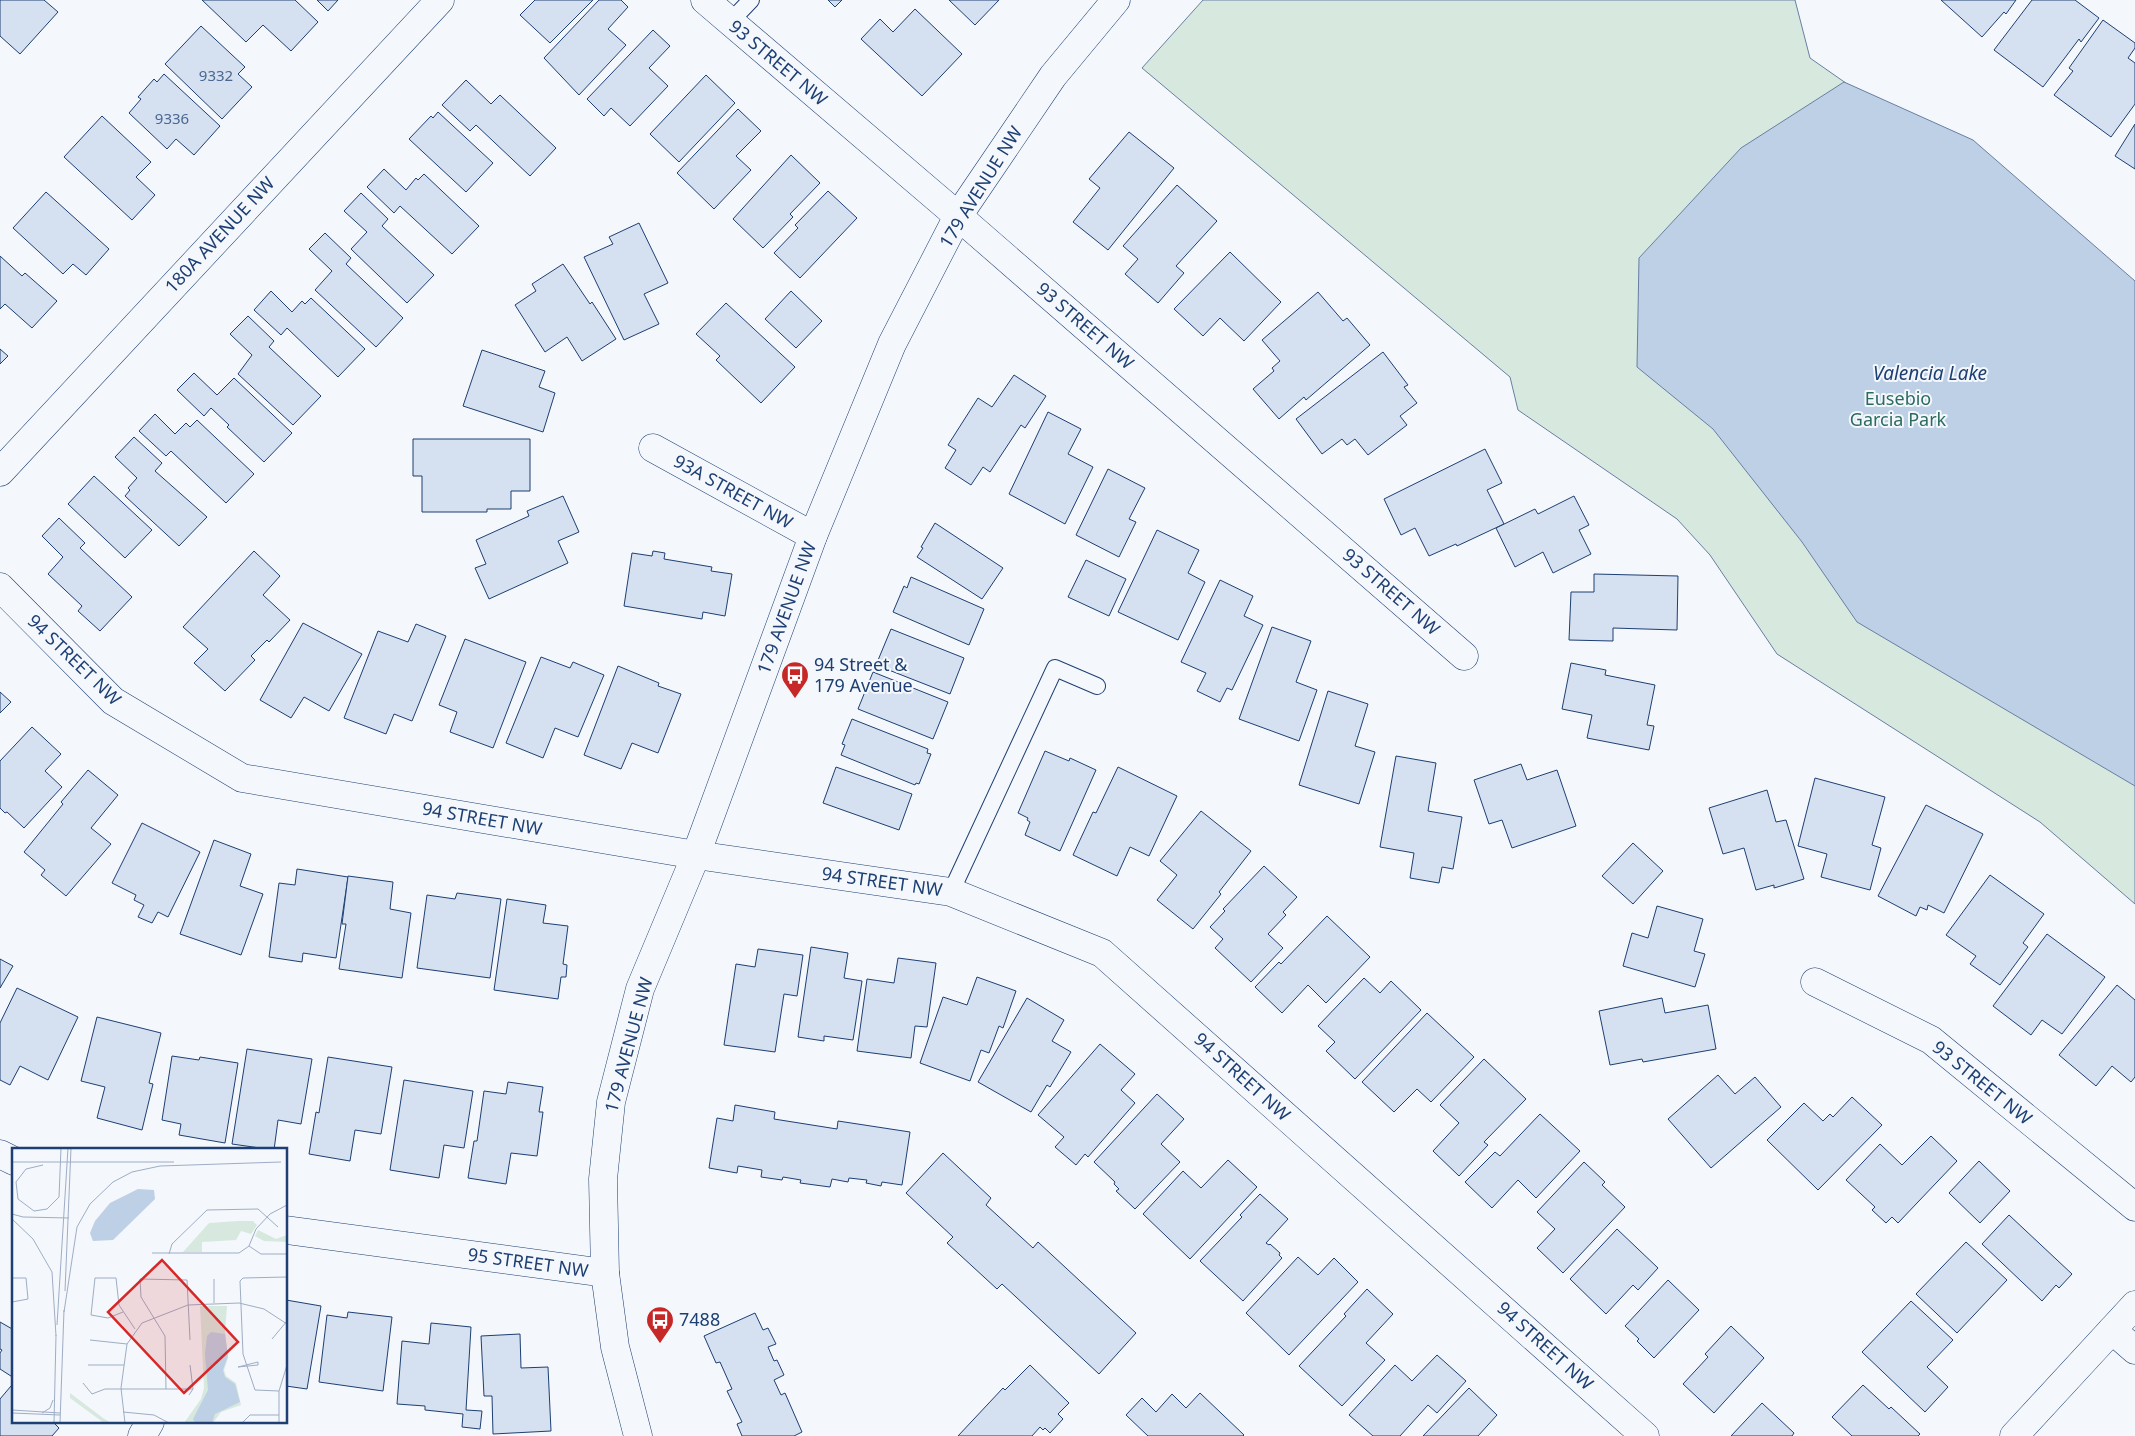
<svg xmlns="http://www.w3.org/2000/svg" width="2135" height="1436" font-family="'Noto Sans',sans-serif">
  <style>
    .green { fill: #d7e8df; stroke: #687fa3 }
    .water { fill: #bed0e5; stroke: #687fa3 }
    .building { fill: #d5e0f0; stroke: #1d3f73 }
    .lines { fill: none; stroke-linecap: round; stroke-linejoin: round }
    .lane-casing { stroke: #1d3f73; stroke-width: 18 }
    .street-casing { stroke: #1d3f73; stroke-width: 29 }
    .secondary-casing { stroke: #1d3f73; stroke-width: 29 }
    .lane { stroke: #f4f7fb; stroke-width: 16 }
    .street { stroke: #f4f7fb; stroke-width: 28 }
    .secondary { stroke: #f4f7fb; stroke-width: 28 }
    .labels { text-anchor: middle; stroke-width: 4; stroke-linejoin: round; paint-order: stroke }
    .number-label { font-size: 15px; fill: #4b6792 }
    .street-label { font-size: 18px; fill: #1d3f73; stroke: #f4f7fb }
    .park-label { font-size: 18px; fill: #2c6c60; stroke: #f4f7fb }
    .poi-label { font-size: 18px; fill: #1d3f73; stroke: #f4f7fb; text-anchor: start }
    .water-label { font-size: 19px; font-style: italic; fill: #1d3f73; stroke: #f4f7fb }
    .inset-road { fill: none; stroke: #9eadc5; stroke-width: 1 }
    .view { fill: #d62828; fill-opacity: 0.15; stroke: #d62828; stroke-width: 2.5 }
    .inset-edge { fill: none; stroke: #1d3f73; stroke-width: 2.5 }
  </style>
  <rect width="100%" height="100%" fill="#f4f7fb"/>
  <!-- green -->
  <path class="green" d="M1203,0H1795L1810,58L2135,285V904L2040,822L1777,654L1710,555L1677,519L1518,410L1510,377L1142,68Z"/>
  <!-- water -->
  <path class="water" d="M1844,82L1973,140L2135,281V786L1857,622L1802,542L1713,429L1637,367L1639,258L1741,148Z"/>
  <!-- building -->
  <g class="building">
    <path d="M0,0H44L58,12L20,54L0,36Z"/>
    <path d="M202,0H295L318,22L291,51L263,25L246,42Z"/>
    <path d="M317,0H338L328,11Z"/>
    <path d="M535,0H593L550,43L520,15Z"/>
    <path d="M599,0H621L628,7L608,29L626,45L579,95L544,58Z"/>
    <path d="M828,0H842L835,7Z"/>
    <path d="M949,0H999L975,25Z"/>
    <path d="M1941,0H2016L2006,14L2004,12L1982,37Z"/>
    <path d="M2032,0H2075L2099,18L2081,42L2079,39L2043,87L1994,50Z"/>
    <path d="M915,9L962,54L922,96L861,39L880,19L893,32Z"/>
    <path d="M2103,20L2135,43V48L2128,58L2135,63V104L2111,137L2054,95L2073,71L2069,68Z"/>
    <path d="M201,26L245,67L238,74L252,87L222,119L165,64Z"/>
    <path d="M653,30L670,46L649,68L668,86L630,126L611,108L604,116L587,99Z"/>
    <path d="M164,74L220,126L194,155L176,139L167,149L129,113L141,99L138,97L154,79L157,82Z"/>
    <path d="M706,75L735,103L679,162L650,134Z"/>
    <path d="M466,80L491,104L500,95L556,148L530,176L476,125L470,131L442,105Z"/>
    <path d="M738,109L761,131L736,156L751,170L714,209L677,173Z"/>
    <path d="M438,112L493,163L466,192L409,139L431,116L433,118Z"/>
    <path d="M102,116L151,162L136,177L155,195L132,220L64,157Z"/>
    <path d="M2135,124V169L2115,156Z"/>
    <path d="M1129,132L1174,168L1108,250L1073,222L1100,188L1089,179Z"/>
    <path d="M791,155L820,183L790,214L793,217L763,248L733,219Z"/>
    <path d="M384,169L406,190L416,178L418,180L424,174L479,226L452,254L400,206L394,213L367,187Z"/>
    <path d="M1177,185L1217,221L1176,266L1184,273L1158,303L1125,274L1138,259L1123,246Z"/>
    <path d="M828,191L857,218L800,278L774,253L798,228L795,225Z"/>
    <path d="M46,192L109,249L86,275L73,264L63,274L13,228Z"/>
    <path d="M361,193L388,219L382,226L434,275L407,303L351,249L367,232L344,211Z"/>
    <path d="M639,223L668,283L644,294L659,324L624,340L584,257L613,244L609,237Z"/>
    <path d="M325,233L351,258L346,264L403,318L376,347L315,290L332,271L309,249Z"/>
    <path d="M1230,252L1281,302L1244,341L1220,318L1203,336L1174,309Z"/>
    <path d="M0,256L22,276L25,273L57,301L32,328L5,304L0,309Z"/>
    <path d="M563,264L590,304L592,302L616,339L582,361L567,337L545,352L515,305L536,291L532,284Z"/>
    <path d="M271,291L292,312L302,301L305,304L311,298L365,349L338,377L287,328L281,335L254,310Z"/>
    <path d="M791,291L822,321L796,348L765,319Z"/>
    <path d="M1318,292L1343,321L1347,318L1370,345L1306,400L1304,397L1279,419L1253,389L1274,371L1272,368L1280,361L1262,340Z"/>
    <path d="M726,303L795,367L761,403L716,360L720,356L696,334Z"/>
    <path d="M248,316L274,341L269,347L321,396L293,425L238,374L252,355L230,334Z"/>
    <path d="M0,349L8,356L0,364Z"/>
    <path d="M482,350L545,371L539,387L555,393L543,432L463,406Z"/>
    <path d="M1383,352L1408,385L1404,387L1417,403L1400,416L1407,425L1368,455L1355,439L1347,445L1342,439L1322,454L1296,419Z"/>
    <path d="M194,373L217,395L234,378L292,433L264,462L227,427L229,425L211,408L204,416L177,390Z"/>
    <path d="M1014,375L1046,396L1025,428L1021,425L990,472L983,467L971,485L945,468L956,450L948,445L978,398L992,407Z"/>
    <path d="M1048,412L1081,429L1068,454L1093,467L1065,524L1009,494Z"/>
    <path d="M155,414L175,434L186,423L190,427L197,420L254,474L226,503L171,451L166,456L139,431Z"/>
    <path d="M134,437L162,463L155,471L207,517L179,546L125,496L130,490L128,488L137,478L115,457Z"/>
    <path d="M413,439H530V491H511V509H487V512H422V476H413Z"/>
    <path d="M1485,449L1502,483L1487,490L1504,524L1457,546L1456,544L1429,556L1415,528L1401,535L1384,499Z"/>
    <path d="M1108,469L1145,488L1129,519L1136,522L1119,557L1076,535Z"/>
    <path d="M94,476L152,530L125,558L68,504Z"/>
    <path d="M563,496L579,532L558,541L568,563L489,599L475,568L486,564L476,540L529,516L527,511Z"/>
    <path d="M1574,496L1589,525L1579,530L1591,554L1553,573L1543,552L1515,567L1496,528L1535,509L1538,514Z"/>
    <path d="M59,518L85,543L80,548L132,597L100,631L78,611L82,606L48,574L63,557L42,536Z"/>
    <path d="M935,523L1003,568L982,599L917,557L923,548L921,547Z"/>
    <path d="M1157,530L1199,550L1188,573L1205,582L1178,640L1118,612Z"/>
    <path d="M254,551L280,576L263,595L290,620L269,642L267,640L251,656L255,660L225,691L194,663L208,649L183,627Z"/>
    <path d="M653,551L665,553L664,559L712,567L711,571L732,574L725,616L703,612L702,619L624,606L632,553L652,556Z"/>
    <path d="M1086,560L1126,579L1109,616L1068,597Z"/>
    <path d="M1594,574L1678,576L1677,630L1613,628V641L1569,640L1571,592H1594Z"/>
    <path d="M911,577L984,609L969,645L893,612L904,586L907,588Z"/>
    <path d="M1220,580L1253,596L1244,616L1263,625L1232,690L1227,688L1220,702L1197,691L1206,673L1181,662Z"/>
    <path d="M303,623L362,654L329,711L304,697L291,718L260,700Z"/>
    <path d="M416,624L446,636L412,721L394,714L386,734L344,718L378,631L408,642Z"/>
    <path d="M1272,627L1311,641L1296,682L1317,690L1299,741L1239,719Z"/>
    <path d="M891,629L964,658L950,694L876,665Z"/>
    <path d="M465,639L526,662L493,748L450,732L457,712L439,705Z"/>
    <path d="M541,657L570,668L573,662L604,675L578,737L555,728L543,758L506,743Z"/>
    <path d="M1571,663L1606,670L1605,675L1655,685L1647,725L1654,726L1649,750L1587,738L1592,715L1562,709Z"/>
    <path d="M618,666L659,683L658,686L681,694L658,753L632,743L621,769L584,755Z"/>
    <path d="M873,672L948,702L933,739L858,709Z"/>
    <path d="M1328,691L1368,704L1355,746L1375,752L1359,804L1299,785Z"/>
    <path d="M0,692L11,702L0,713Z"/>
    <path d="M852,719L928,749L927,753L931,754L919,784L916,783L915,785L841,755L845,745L842,744Z"/>
    <path d="M32,727L61,754L45,771L62,787L24,828L7,812L5,813L0,808V761Z"/>
    <path d="M1045,751L1069,761L1070,758L1096,770L1060,851L1025,835L1030,822L1027,820L1028,818L1018,813Z"/>
    <path d="M1396,756L1436,763L1428,811L1462,817L1453,869L1442,867L1439,883L1410,878L1414,853L1380,847Z"/>
    <path d="M1521,764L1527,780L1557,770L1576,826L1512,848L1502,820L1489,824L1474,780Z"/>
    <path d="M836,767L912,794L899,830L823,803Z"/>
    <path d="M1118,767L1177,796L1149,856L1130,847L1117,876L1073,855L1093,812L1096,813Z"/>
    <path d="M88,770L118,795L91,828L111,844L66,896L41,875L45,870L24,852L63,804L61,802Z"/>
    <path d="M1815,778L1885,797L1872,845L1881,848L1870,890L1821,877L1827,854L1798,846Z"/>
    <path d="M1767,790L1776,822L1786,820L1804,879L1774,888V885L1756,890L1744,848L1723,854L1709,808Z"/>
    <path d="M1926,805L1983,834L1944,913L1928,905L1927,910L1920,907L1916,916L1878,896Z"/>
    <path d="M1201,811L1251,851L1219,892L1221,894L1193,929L1157,900L1177,875L1160,861Z"/>
    <path d="M142,823L200,852L168,917L158,912L152,923L138,917L144,905L134,900L136,895L112,883Z"/>
    <path d="M214,840L251,854L240,886L263,894L241,955L180,934Z"/>
    <path d="M1633,843L1663,871L1633,904L1602,876Z"/>
    <path d="M1264,866L1297,897L1283,912L1286,915L1268,934L1283,948L1251,982L1215,948L1223,939L1210,927L1225,911L1223,909Z"/>
    <path d="M297,869L348,877L336,958L303,953L302,962L269,957L279,883L295,885Z"/>
    <path d="M1990,875L2044,914L2023,943L2028,947L2000,985L1970,964L1976,956L1946,935Z"/>
    <path d="M348,876L393,882L390,909L411,913L402,978L339,969L346,924H342Z"/>
    <path d="M457,893L501,899L490,978L417,968L427,895L455,899Z"/>
    <path d="M507,899L546,905L543,923L568,926L563,964L567,965L566,977H561L558,999L494,990Z"/>
    <path d="M1657,906L1703,919L1694,951L1705,954L1695,987L1623,966L1632,933L1648,938Z"/>
    <path d="M1327,916L1370,957L1326,1003L1308,985L1282,1013L1255,987L1279,962L1281,964Z"/>
    <path d="M2047,934L2105,977L2062,1034L2042,1020L2031,1035L1993,1006Z"/>
    <path d="M811,947L848,953L844,978L862,981L853,1040L824,1036V1041L798,1037Z"/>
    <path d="M758,949L803,955L797,996L784,994L775,1052L724,1045L736,964L755,967Z"/>
    <path d="M898,958L936,963L927,1027L915,1026L911,1058L857,1051L867,979L894,983Z"/>
    <path d="M0,959L13,966L0,988Z"/>
    <path d="M977,977L1016,991L1003,1028L999,1026L989,1053L981,1050L970,1081L920,1063L943,997L967,1005Z"/>
    <path d="M1364,978L1380,993L1391,981L1421,1010L1355,1079L1326,1051L1335,1042L1318,1026Z"/>
    <path d="M2117,985L2135,1000V1077L2131,1082L2112,1066L2096,1086L2059,1055Z"/>
    <path d="M17,988L78,1017L48,1080L20,1066L10,1085L0,1080V1023Z"/>
    <path d="M1027,998L1064,1020L1052,1041L1071,1052L1050,1087L1047,1085L1031,1112L978,1082Z"/>
    <path d="M1662,998L1665,1013L1708,1005L1716,1049L1643,1062L1642,1059L1610,1065L1599,1011Z"/>
    <path d="M1427,1013L1474,1057L1431,1102L1417,1089L1394,1112L1362,1082Z"/>
    <path d="M97,1017L161,1033L149,1083L153,1084L142,1130L97,1118L105,1087L81,1081Z"/>
    <path d="M1100,1044L1135,1074L1121,1090L1135,1103L1088,1157L1085,1154L1076,1165L1055,1147L1064,1137L1038,1115Z"/>
    <path d="M247,1049L312,1059L301,1124L278,1120L274,1150L232,1144Z"/>
    <path d="M172,1056L199,1060L200,1057L238,1063L225,1143L179,1135L181,1124L162,1120Z"/>
    <path d="M328,1057L392,1067L381,1134L355,1130L350,1161L309,1154L316,1112L319,1113Z"/>
    <path d="M1484,1059L1526,1099L1484,1142L1488,1145L1459,1176L1433,1151L1459,1123L1440,1105Z"/>
    <path d="M1718,1075L1735,1094L1755,1077L1781,1107L1711,1168L1668,1119Z"/>
    <path d="M404,1080L473,1091L464,1148L444,1145L439,1178L390,1170Z"/>
    <path d="M508,1082L543,1087L539,1112H543L537,1156L511,1153L506,1184L468,1178L474,1141H477L484,1091L506,1094Z"/>
    <path d="M1157,1094L1184,1119L1161,1144L1180,1162L1135,1209L1116,1191L1119,1189L1114,1184L1115,1182L1094,1162Z"/>
    <path d="M1852,1097L1882,1125L1818,1190L1767,1140L1804,1103L1823,1121L1830,1114L1833,1117Z"/>
    <path d="M735,1105L775,1112L774,1119L837,1129L838,1121L910,1132L902,1185L882,1182L881,1186L866,1183L867,1180L849,1178L848,1182L832,1179L830,1187L800,1183L801,1180L783,1177L782,1180L761,1177L762,1170L738,1166L737,1173L709,1168L717,1118L733,1121Z"/>
    <path d="M1540,1114L1580,1151L1536,1198L1518,1180L1492,1208L1465,1182L1495,1152L1500,1156Z"/>
    <path d="M1931,1136L1957,1161L1898,1223L1892,1217L1886,1223L1872,1210L1875,1207L1846,1180L1880,1144L1902,1165Z"/>
    <path d="M943,1153L991,1198L986,1205L1033,1248L1038,1242L1136,1333L1099,1374L1002,1284L997,1289L947,1243L953,1237L906,1193Z"/>
    <path d="M1228,1160L1257,1187L1190,1259L1143,1214L1183,1171L1201,1188Z"/>
    <path d="M1979,1161L2010,1191L1980,1223L1949,1193Z"/>
    <path d="M1584,1162L1605,1182L1602,1185L1625,1207L1563,1273L1537,1248L1555,1229L1537,1212Z"/>
    <path d="M1260,1194L1288,1219L1266,1243L1269,1245L1270,1244L1280,1253L1279,1255L1282,1258L1243,1301L1200,1261L1242,1217L1240,1215Z"/>
    <path d="M2009,1215L2072,1274L2059,1288L2056,1285L2042,1301L1982,1244Z"/>
    <path d="M1617,1229L1658,1268L1638,1290L1633,1285L1606,1314L1570,1279Z"/>
    <path d="M1966,1242L2007,1280L1957,1333L1916,1294Z"/>
    <path d="M1298,1257L1318,1275L1334,1258L1358,1282L1289,1355L1246,1313Z"/>
    <path d="M1668,1280L1699,1310L1654,1358L1637,1341L1639,1339L1625,1326Z"/>
    <path d="M1367,1289L1393,1314L1366,1343L1385,1360L1342,1406L1299,1366L1346,1316L1344,1314Z"/>
    <path d="M286,1300L321,1306L307,1389L286,1386Z"/>
    <path d="M1911,1301L1953,1340L1927,1367L1948,1387L1925,1412L1862,1352Z"/>
    <path d="M348,1312L392,1317L383,1391L319,1382L327,1315L347,1318Z"/>
    <path d="M755,1313L763,1330L768,1328L776,1344L768,1347L774,1361L777,1360L784,1375L774,1380L781,1395L785,1393L802,1432L794,1436H742L737,1424L742,1422L727,1391L732,1389L720,1362L716,1363L704,1336Z"/>
    <path d="M0,1322L14,1330V1378L0,1369V1353L2,1350L0,1349Z"/>
    <path d="M431,1323L471,1327L466,1410L482,1411L480,1429L462,1427L463,1414L425,1410V1406L397,1404L402,1341L429,1344Z"/>
    <path d="M1731,1326L1764,1358L1714,1413L1683,1384L1708,1357L1705,1354Z"/>
    <path d="M520,1334L521,1368L548,1367L551,1431L493,1434L492,1396H484L481,1336Z"/>
    <path d="M1437,1355L1466,1381L1437,1413L1428,1405L1400,1436H1373L1349,1415L1395,1365L1412,1381Z"/>
    <path d="M1030,1365L1069,1403L1058,1414L1063,1419L1050,1433L1045,1428L1043,1430L1040,1427L1032,1436H958L1003,1388L1005,1390Z"/>
    <path d="M1863,1385L1889,1409L1891,1407L1920,1434L1918,1436H1852L1832,1417Z"/>
    <path d="M11,1386L14,1389V1422H53L59,1428L52,1436H0V1399Z"/>
    <path d="M1469,1388L1497,1415L1478,1436H1423Z"/>
    <path d="M1200,1393L1244,1435L1243,1436H1148L1126,1415L1142,1398L1156,1412L1172,1394L1186,1408Z"/>
    <path d="M1762,1403L1794,1433L1792,1436H1731Z"/>
  </g>
  <g class="lines">
    <!-- lane casing -->
    <g class="lane-casing">
      <g id="lane">
        <path d="M730,22L751,0"/>
        <path d="M951,892L1055,668L1097,686"/>
      </g>
    </g>
    <!-- street casing -->
    <g class="street-casing">
      <g id="street">
        <path d="M705,0L958,216L1464,656"/>
        <path d="M653,448L813,536"/>
        <path d="M0,472L440,0"/>
        <path d="M0,587L113,701L242,778L696,855L951,892L1102,953L1645,1436"/>
        <path d="M1815,982L1931,1040L2135,1207"/>
        <path d="M0,1154L14,1161"/>
        <path d="M286,1230L605,1273"/>
        <path d="M2112,1330L2135,1350"/>
        <path d="M142,1436L150,1422"/>
        <path d="M2014,1436L2135,1305"/>
      </g>
    </g>
    <!-- secondary casing -->
    <g class="secondary-casing">
      <path id="secondary" d="M638,1436L615,1347L605,1273L603,1179L611,1102L640,989L696,855L813,536L892,344L958,216L1053,76L1116,0"/>
    </g>
    <!-- lane -->
    <use href="#lane" class="lane"/>
    <!-- street -->
    <use href="#street" class="street"/>
    <!-- secondary -->
    <use href="#secondary" class="secondary"/>
  </g>
  <!-- icons -->
  <defs>
    <g id="bus-pin" transform="scale(1.4375)"><path d="M0 17L-7.5 6A9.5 9.5 0 1 1 7.5 6Z" fill="#c62828" stroke="#f4f7fb"/><path d="M-5-6H5V4H4V6H2V4H-2V6H-4V4H-5ZM-3.5-4V0h7V-4ZM-3.5 1.2v1.5H-2V1.2ZM2 1.2v1.5H3.5V1.2Z" fill="#fff"/></g>
  </defs>
  <g fill-rule="evenodd">
    <use href="#bus-pin" x="795" y="675"/>
    <use href="#bus-pin" x="660" y="1320"/>
  </g>
  <g class="labels">
    <!-- number labels -->
    <g class="number-label">
      <text x="216" y="81">9332</text>
      <text x="172" y="124">9336</text>
    </g>
    <!-- street labels -->
    <g class="street-label">
      <text transform="translate(778 63) rotate(40)" y="6">93 STREET NW</text>
      <text transform="translate(981 187) rotate(-58)" y="6">179 AVENUE NW</text>
      <text transform="translate(220 235) rotate(-47)" y="6">180A AVENUE NW</text>
      <text transform="translate(1085 326) rotate(41)" y="6">93 STREET NW</text>
      <text transform="translate(733 492) rotate(29)" y="6">93A STREET NW</text>
      <text transform="translate(1391 592) rotate(41)" y="6">93 STREET NW</text>
      <text transform="translate(787 608) rotate(-70)" y="6">179 AVENUE NW</text>
      <text transform="translate(74 660) rotate(44)" y="6">94 STREET NW</text>
      <text transform="translate(482 819) rotate(10)" y="6">94 STREET NW</text>
      <text transform="translate(882 882) rotate(8)" y="6">94 STREET NW</text>
      <text transform="translate(629 1045) rotate(-75)" y="6">179 AVENUE NW</text>
      <text transform="translate(1242 1077) rotate(42)" y="6">94 STREET NW</text>
      <text transform="translate(1982 1083) rotate(39)" y="6">93 STREET NW</text>
      <text transform="translate(528 1263) rotate(8)" y="6">95 STREET NW</text>
      <text transform="translate(1545 1346) rotate(42)" y="6">94 STREET NW</text>
    </g>
    <!-- park labels -->
    <g class="park-label">
      <text x="1898" y="405">Eusebio<tspan x="1898" dy="21">Garcia Park</tspan></text>
    </g>
    <!-- poi labels -->
    <g class="poi-label">
      <text x="814" y="671">94 Street &amp;<tspan x="814" dy="21">179 Avenue</tspan></text>
      <text x="679" y="1326">7488</text>
    </g>
    <!-- water labels -->
    <g class="water-label">
      <text x="1930" y="380">Valencia Lake</text>
    </g>
  </g>
  <!-- overview -->
  <g transform="translate(12 1148)">
    <rect width="275" height="275" fill="#f4f7fb"/>
    <path d="M227,73H241L245,77L239,86L229,83L224,92L190,94V104H171L197,75ZM246,82L264,91L275,87V94L252,93L243,88ZM188,158H215L213,184L216,210L212,222L214,228L224,235L229,257L209,264L201,275H172L189,251L192,240ZM58,245L91,270L99,275H92L58,250Z" fill="#d7e8df"/>
    <path d="M126,41L142,42L143,51L101,92L81,93L78,85L83,73L98,55ZM199,184L213,186L216,208L211,222L213,229L223,236L228,254L203,266L200,275H183L181,271L196,242L193,206L195,188Z" fill="#bed0e5"/>
    <path class="inset-road" d="M0,14H162M31,17L14,21L4,34L6,51L22,63L35,61L47,49L49,0M0,66L11,69L57,70M0,71L21,91L40,124L44,188M237,98L249,106H275M140,105H227L237,98L244,81L258,66L275,57M157,106L160,96L195,62L246,61L266,79M0,130H14L16,151L0,154M202,131V155M53,143L59,0M52,164L65,79L78,56L101,34L120,24L148,18L269,14M111,164L96,170L79,167L83,130H104L107,157L123,181M45,177L56,0M260,191L275,173M78,192L115,196M76,217H112M226,219L246,217V214M226,219L246,214M71,235L80,246L93,241H181M154,241L153,188L129,149L128,131L175,132L178,192M267,243L243,242L231,206L228,133L231,130L275,129M177,247L181,241L178,217M0,262L48,265M111,264L142,267L157,275M0,265L48,267M30,265L38,260L41,252M42,275L44,187M48,275L52,162M113,275L109,240L115,196L130,175L176,157L227,155L252,161L275,176M230,275L238,267H267M267,275V243L275,217"/>
    <path class="view" d="M150,112L226,194L172,245L96,164Z"/>
    <rect width="275" height="275" class="inset-edge"/>
  </g>
</svg>
